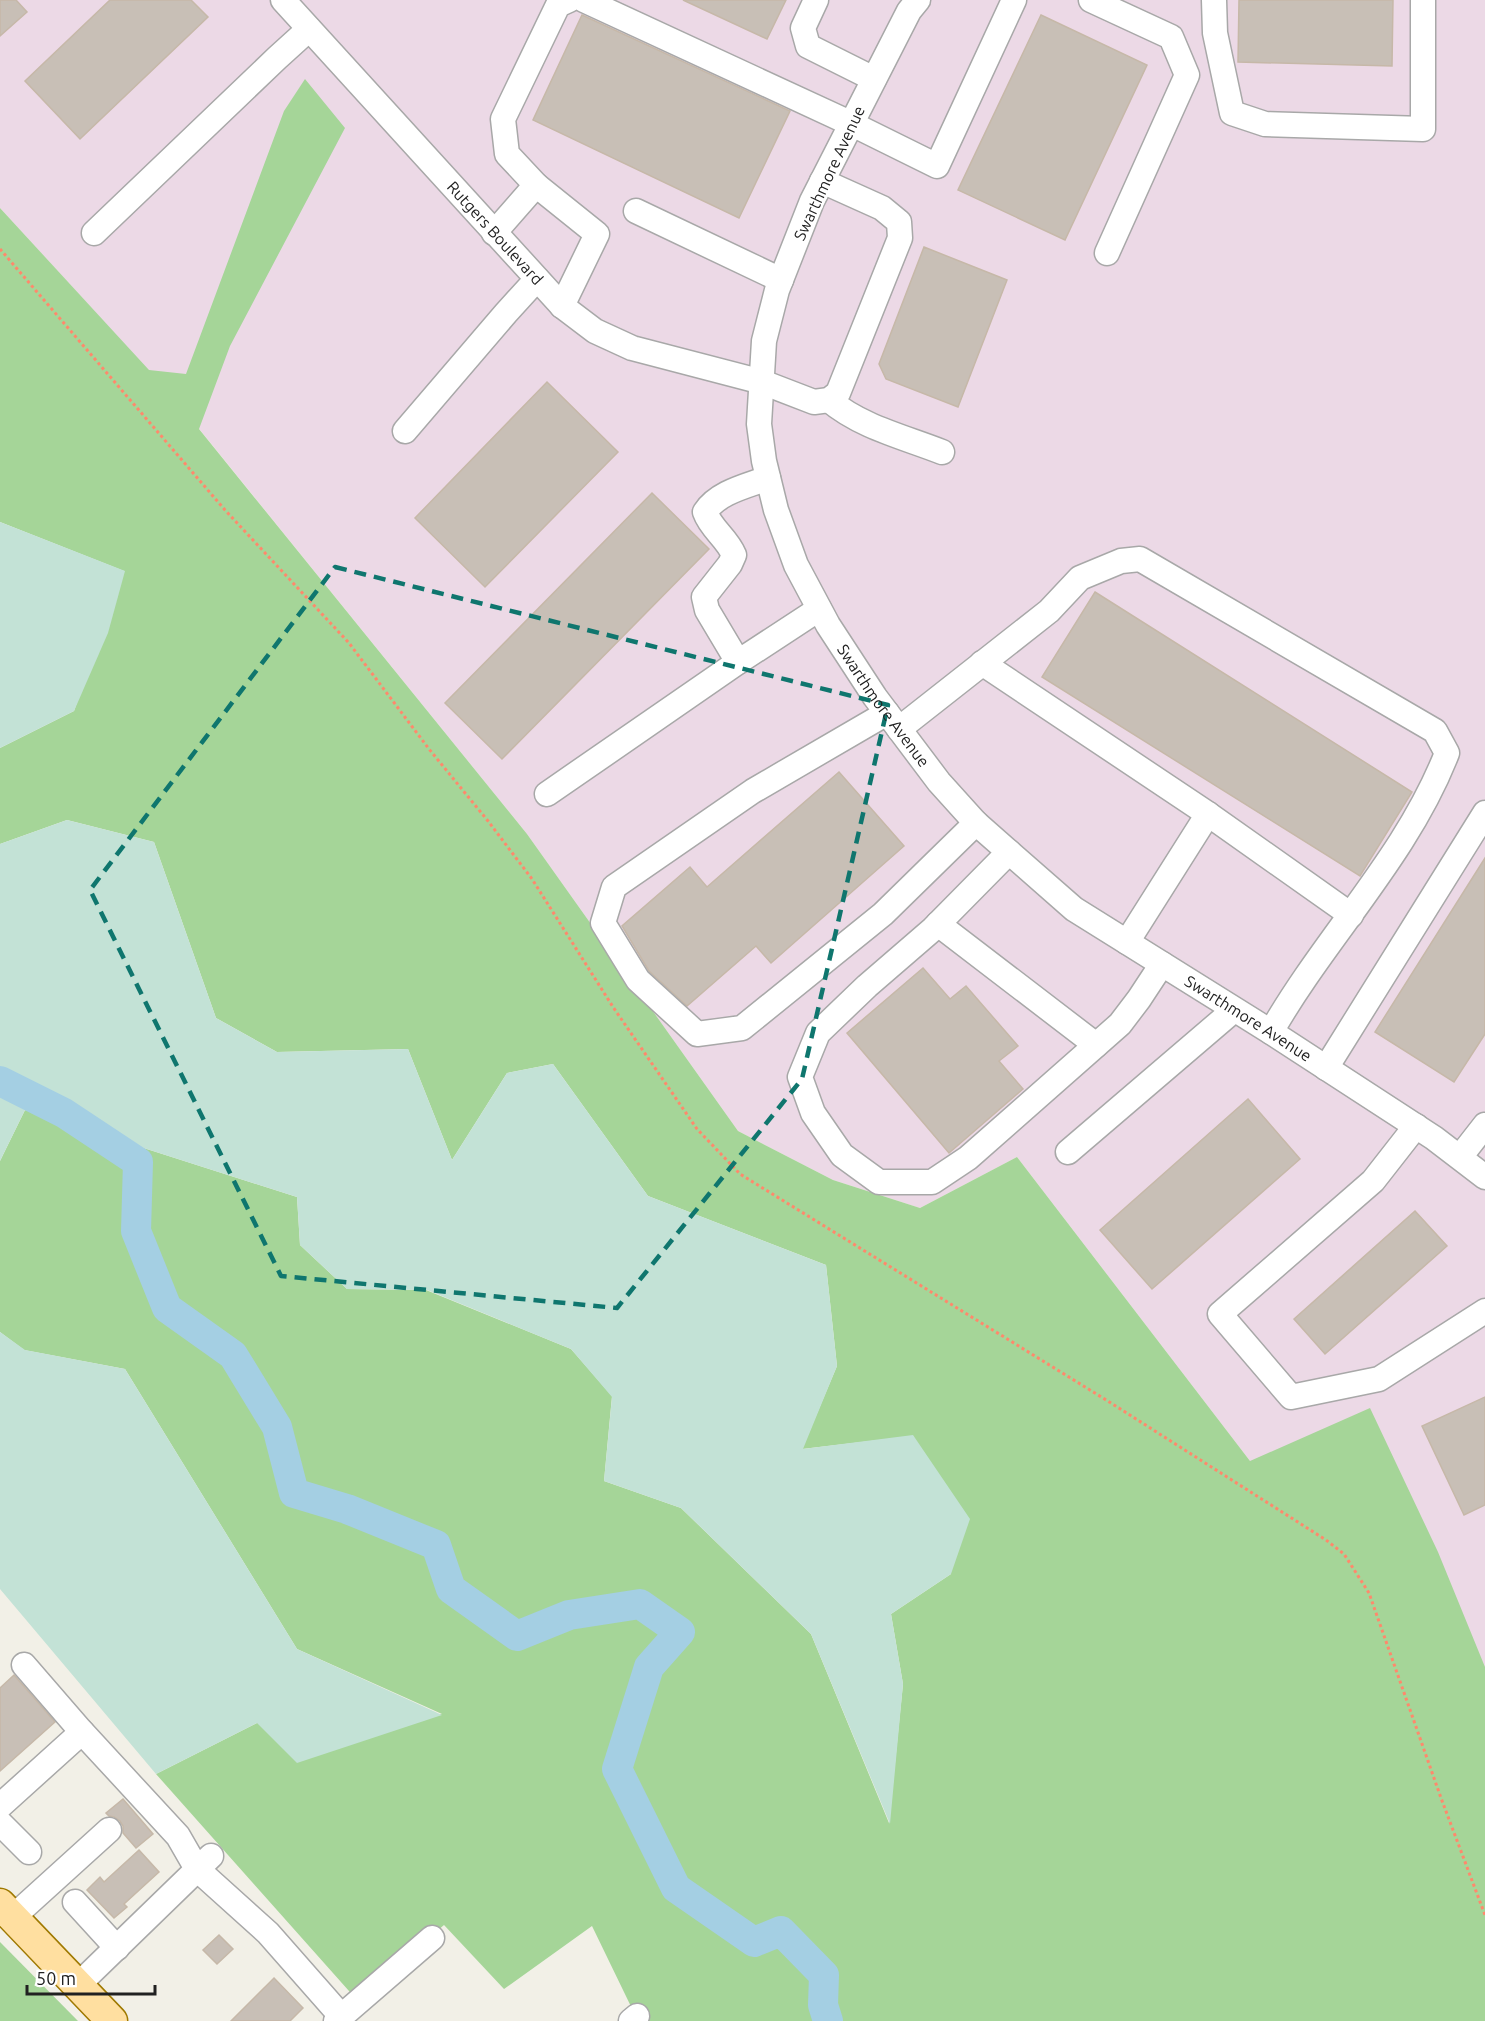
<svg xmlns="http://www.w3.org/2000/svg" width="1485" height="2021" font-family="Ubuntu,sans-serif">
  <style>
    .industrial { fill: #ecd9e6 }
    .forest { fill: #a5d598 }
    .wetland { fill: #c3e2d6 }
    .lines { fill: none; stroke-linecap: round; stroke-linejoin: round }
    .river { stroke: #a4cfe3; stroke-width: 30 }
    .building { fill: #c8bfb6; stroke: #c6b8a8; stroke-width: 1.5 }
    .minor-casing { stroke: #a8a8a8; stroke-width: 27 }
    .major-casing { stroke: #9f7900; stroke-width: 33 }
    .path { stroke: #ff896c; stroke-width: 3; stroke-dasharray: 3 3; stroke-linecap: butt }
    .minor { stroke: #fff; stroke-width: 24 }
    .major { stroke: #ffdfa0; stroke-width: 30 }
    .marked { fill: none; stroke: #0f766e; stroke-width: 4.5; stroke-dasharray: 12 8; stroke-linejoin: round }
    .labels { text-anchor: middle; stroke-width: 5; stroke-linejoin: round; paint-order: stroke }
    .street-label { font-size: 16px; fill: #212121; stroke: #fff }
  </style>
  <rect width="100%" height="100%" fill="#f2f0e7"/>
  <!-- industrial -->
  <path class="industrial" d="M0,0H1485V1668L1250,1461L1017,1157L920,1208L833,1180L738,1131L527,834L175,399L0,208Z"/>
  <!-- forest -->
  <g class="forest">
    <path d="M305,79L345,128L230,346L199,429L527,834L738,1131L833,1180L920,1208L1017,1157L1250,1461L1370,1408L1438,1552L1485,1667V2021H638L592,1926L504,1989L444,1925L357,2000L156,1774L257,1723L442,1714L297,1649L125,1369L24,1350L0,1332V1161L25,1110L297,1197L300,1245L347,1289L426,1290L571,1349L612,1396L604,1481L681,1508L811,1634L889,1823L903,1684L891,1614L951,1574L913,1436L802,1449L837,1366L826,1265L648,1196L553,1064L507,1073L452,1160L408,1049L277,1052L216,1018L154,842L67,820L0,844V748L74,711L124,571L0,522V208L149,370L186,374L284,111Z"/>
    <path d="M0,1942L78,2021H0Z"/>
  </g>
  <!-- wetland -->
  <g class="wetland">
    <path d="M0,522L125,571L108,633L74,711L0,748Z"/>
    <path d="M67,820L154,842L216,1018L277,1052L408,1049L452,1160L507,1073L553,1064L648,1196L826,1265L837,1366L803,1449L913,1435L970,1519L951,1574L891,1614L903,1684L890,1824L811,1634L681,1508L604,1481L612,1397L571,1349L427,1290L347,1289L300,1245L297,1197L25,1110L0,1161V844Z"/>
    <path d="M0,1332L25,1350L125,1369L297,1649L442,1715L297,1763L257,1723L156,1774L0,1589Z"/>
  </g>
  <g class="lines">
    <!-- river -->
    <path class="river" d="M0,1081L64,1113L138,1162L136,1231L167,1308L233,1355L277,1427L294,1493L347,1509L436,1545L451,1589L517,1636L569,1615L640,1604L680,1632L649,1667L617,1769L676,1888L754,1942L781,1931L824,1975L823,2005L828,2021"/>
  </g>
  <!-- building -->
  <g class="building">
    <path d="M0,0H16L27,12L0,36Z"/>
    <path d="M110,0H191L208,17L80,139L25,81Z"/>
    <path d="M683,0H786L767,39Z"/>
    <path d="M1239,0H1393L1392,66L1238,62Z"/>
    <path d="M582,15L790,111L739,218L533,120Z"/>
    <path d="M1041,15L1147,65L1065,240L958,190Z"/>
    <path d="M924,247L1007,280L958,407L886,379L879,364Z"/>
    <path d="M547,382L618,452L485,587L415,518Z"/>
    <path d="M652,493L709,549L502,759L445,703Z"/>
    <path d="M1095,592L1412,792L1360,876L1042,677Z"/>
    <path d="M839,772L904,846L771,963L756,946L687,1006L649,971L622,926L690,867L707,887Z"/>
    <path d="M1485,858V1034L1454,1082L1375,1032Z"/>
    <path d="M923,968L950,999L966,986L1018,1046L999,1061L1023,1089L949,1153L847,1033Z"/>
    <path d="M1248,1099L1300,1159L1152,1289L1100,1230Z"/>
    <path d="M1415,1211L1447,1246L1325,1354L1294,1319Z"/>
    <path d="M1485,1397V1505L1464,1515L1422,1426Z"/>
    <path d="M14,1675L55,1722L0,1771V1688Z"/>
    <path d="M123,1799L153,1834L136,1848L123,1833V1826L120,1821L114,1817L109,1816L106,1813Z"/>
    <path d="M139,1850L159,1872L124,1904L127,1907L114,1918L87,1890L100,1877L104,1882Z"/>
    <path d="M219,1935L233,1949L217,1964L203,1950Z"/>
    <path d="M274,1978L303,2008L290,2021H231Z"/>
  </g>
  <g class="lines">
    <!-- minor casing -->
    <g class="minor-casing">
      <g id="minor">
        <path id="s1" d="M283,0L562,306L595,331L632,348L762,382L814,402L829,400L838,393L900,238L899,222L882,208L822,181"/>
        <path d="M584,0L852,124L937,166L1014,0"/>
        <path d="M816,0L803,28L808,46L874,79"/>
        <path id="s2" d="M918,0L909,11L812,201L777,290L764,341L759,424L764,461L776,510L796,565L828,625L875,697L939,782L976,823L1074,909L1271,1032L1434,1138L1485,1177"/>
        <path d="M1091,0L1171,37L1187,75L1107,253"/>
        <path d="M1214,0L1215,33L1232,113L1265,124L1423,129V0"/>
        <path d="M536,185L507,154L503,119L558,5L569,0"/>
        <path d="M636,211L781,280"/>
        <path d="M94,233L277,58L309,29"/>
        <path d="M494,233L536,185L597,234L562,306"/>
        <path d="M829,400C861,427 904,437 942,452"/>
        <path d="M405,431L506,313L537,279"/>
        <path d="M738,662L707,610L704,597L730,564L734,555C727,538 711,529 705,512C718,492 747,486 768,478"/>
        <path d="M982,663L1208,814L1351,915"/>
        <path d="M887,713L753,791L614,887L603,923L638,980L697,1034L742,1028L883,914L976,823"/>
        <path d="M899,729L1049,611L1080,578L1121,561L1140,559L1435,731L1447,753C1407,856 1325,937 1271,1032"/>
        <path d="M547,794L738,662L819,609"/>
        <path d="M1009,852L933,929L867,986L818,1033L800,1077L813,1113L842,1155L879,1182H932L968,1158L1120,1024L1139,999L1162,964"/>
        <path d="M938,924L1096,1045"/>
        <path d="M1127,942L1208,814"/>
        <path d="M1326,1068L1485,813"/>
        <path d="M1416,1126L1373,1181L1220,1314L1291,1397L1379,1379L1485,1311"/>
        <path d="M1068,1152L1234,1010"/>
        <path d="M1460,1157L1485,1125"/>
        <path d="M24,1665L82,1732L178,1836L197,1869L268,1933L341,2016"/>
        <path d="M0,1806L82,1732"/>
        <path d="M0,1823L29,1852"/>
        <path d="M75,1902L117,1948"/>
        <path d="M13,1917L109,1830"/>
        <path d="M78,1985L211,1856"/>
        <path d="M336,2021L432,1938"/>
        <path d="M631,2021L637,2016"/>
      </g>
    </g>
    <!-- major casing -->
    <g class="major-casing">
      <path id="major" d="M0,1904L112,2021"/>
    </g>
    <!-- path -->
    <path class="path" d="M0,249L225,510L349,643L429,749L488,821L532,879L613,1007L697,1129L740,1174L1111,1403L1326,1540L1344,1554L1369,1593L1441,1798L1485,1915"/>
    <!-- minor -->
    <use href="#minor" class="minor"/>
    <!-- major -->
    <use href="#major" class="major"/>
  </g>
  <!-- marked area -->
  <path class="marked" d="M335,567L888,705L802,1079L617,1308L281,1276L90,890Z"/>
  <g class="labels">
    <!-- street labels -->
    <g class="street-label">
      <text transform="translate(829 173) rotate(-65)" y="6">Swarthmore Avenue</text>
      <text dy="6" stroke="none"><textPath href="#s1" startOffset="315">Rutgers Boulevard</textPath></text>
      <text dy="6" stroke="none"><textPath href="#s2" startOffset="771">Swarthmore Avenue</textPath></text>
      <text dy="6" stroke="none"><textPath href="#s2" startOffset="1257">Swarthmore Avenue</textPath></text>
    </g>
  </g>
  <!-- scale -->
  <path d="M27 1985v9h128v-9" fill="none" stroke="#212121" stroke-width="3"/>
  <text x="36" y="1985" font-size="18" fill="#212121" stroke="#ffffff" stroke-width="4.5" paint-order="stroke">50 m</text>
</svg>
